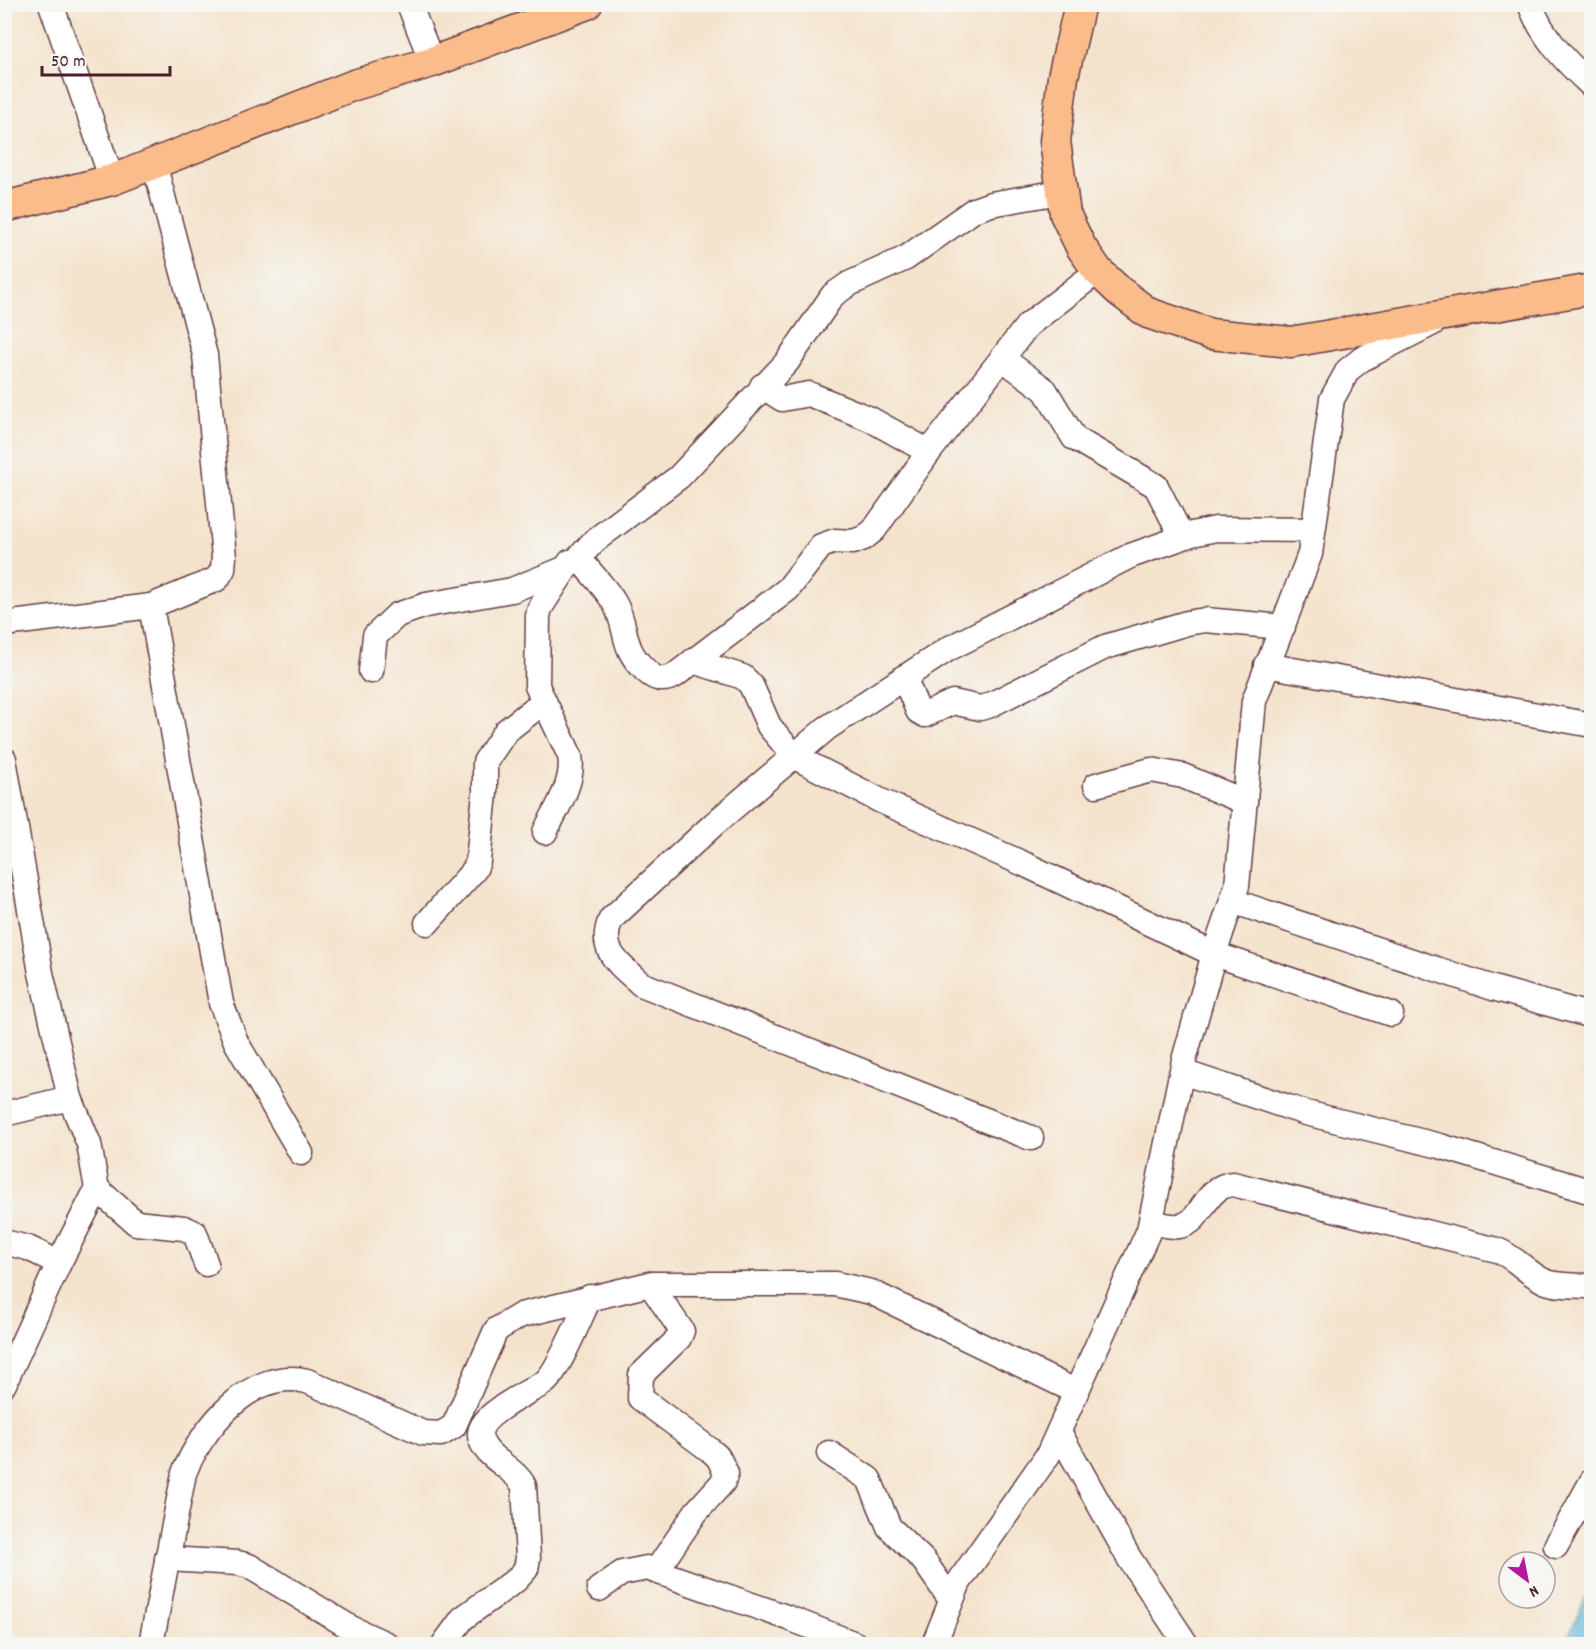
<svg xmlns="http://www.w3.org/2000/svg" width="1596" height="1649" font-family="Dekko,sans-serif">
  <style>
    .water { fill: #56b5d4; stroke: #506a80; stroke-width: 1.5 }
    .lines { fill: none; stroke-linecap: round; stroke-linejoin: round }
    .minor-casing { stroke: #643c43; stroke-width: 27 }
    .major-casing { stroke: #643c43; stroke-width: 33 }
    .minor { stroke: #fff; stroke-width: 24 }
    .major { stroke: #fabc8b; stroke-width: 30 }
  </style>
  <rect width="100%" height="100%" fill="#f6f6f2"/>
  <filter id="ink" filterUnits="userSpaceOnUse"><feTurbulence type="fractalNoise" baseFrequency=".0167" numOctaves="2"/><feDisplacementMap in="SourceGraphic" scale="12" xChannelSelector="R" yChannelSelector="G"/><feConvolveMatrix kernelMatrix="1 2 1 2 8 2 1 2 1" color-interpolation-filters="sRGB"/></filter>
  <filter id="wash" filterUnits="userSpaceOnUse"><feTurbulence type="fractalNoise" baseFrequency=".008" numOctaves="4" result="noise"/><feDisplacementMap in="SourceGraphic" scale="24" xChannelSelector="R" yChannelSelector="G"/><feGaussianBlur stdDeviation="1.35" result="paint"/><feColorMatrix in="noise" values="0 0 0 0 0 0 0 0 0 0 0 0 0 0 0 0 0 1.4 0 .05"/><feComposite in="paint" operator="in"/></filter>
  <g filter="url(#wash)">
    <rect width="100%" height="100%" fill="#f4e3cc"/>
    <!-- water -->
    <path class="water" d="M1591,1586V1644H1565Z"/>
  </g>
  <g filter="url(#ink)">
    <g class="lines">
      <!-- minor casing -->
      <g class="minor-casing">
        <g id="minor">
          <path d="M51,4L112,180"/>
          <path d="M409,4L432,62"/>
          <path d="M1530,4C1542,37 1566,62 1592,86"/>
          <path d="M1003,359L1045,390L1074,438L1156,486L1182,537"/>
          <path d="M762,386L782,399L809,394L870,419L929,452"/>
          <path d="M576,561L594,541L679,477L787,362L833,295L849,284L906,258L974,210L991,204L1060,192"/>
          <path d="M151,606L217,579L223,569L224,557L205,355L154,163"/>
          <path d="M4,624L151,606L221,1003L236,1042L301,1153"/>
          <path d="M693,661L743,677L751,685L769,726L795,757L881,801L1024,864L1214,954L1391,1014"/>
          <path d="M1266,665L1592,725"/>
          <path d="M371,671L375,636L397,615L426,605L512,590L564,569"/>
          <path d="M904,677L918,711L925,715L953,702L980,708L988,706L1105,647L1187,623L1205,620L1283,627"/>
          <path d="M4,759L41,973L70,1098L89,1144L97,1189L136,1223L184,1228L195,1233L206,1264"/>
          <path d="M1096,785L1151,770L1183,776L1245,802"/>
          <path d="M545,832C556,809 575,782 570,756L537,686L538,616L540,608L570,562L583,563C593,576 607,589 615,604C629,630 620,646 645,670C654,679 662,682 674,676L788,589L821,546L835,541L853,542L864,538L874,530L929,452L1028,325L1098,271"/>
          <path d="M1232,901L1493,988L1592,1016"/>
          <path d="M427,923L475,869L478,861L485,793V762L506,731L543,702"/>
          <path d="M1182,1072L1306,1113L1440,1146L1592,1192"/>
          <path d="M4,1114L70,1098"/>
          <path d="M1031,1138L641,984C620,965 597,950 611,919L714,824L827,728L948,649L1130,556L1192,534L1216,529L1313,530"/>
          <path d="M1151,1222C1160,1224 1171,1227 1179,1226C1203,1224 1203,1186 1233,1184L1497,1250C1515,1257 1527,1273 1544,1281C1558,1287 1577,1285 1592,1286"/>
          <path d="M4,1242L28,1248L59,1263"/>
          <path d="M650,1284L682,1331L679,1338L641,1375L640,1398L710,1450L718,1457L726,1473L723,1482L696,1512L656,1571"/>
          <path d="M4,1384L59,1263L97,1189"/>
          <path d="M1059,1432L1129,1558L1186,1644"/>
          <path d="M829,1453L869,1479L889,1527L924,1561L951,1600"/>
          <path d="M1556,1546L1592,1481"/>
          <path d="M167,1559L238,1563L249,1566L351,1628L386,1644"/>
          <path d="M599,1589L622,1573L647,1568L786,1617L855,1644"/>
          <path d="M151,1644L184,1473C202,1428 252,1367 307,1381L423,1433L441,1434L454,1426L496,1330L521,1315L650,1284H835L871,1292L1077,1392"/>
          <path d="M444,1644L463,1618L516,1580L526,1569L528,1558L524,1486C514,1467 488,1460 481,1440C472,1416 529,1393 545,1382C558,1372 581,1315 590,1297"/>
          <path d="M934,1644L959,1582L1048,1455L1149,1230L1184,1060L1214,954L1237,886L1254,701L1310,554L1332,399L1348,370L1362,359L1433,323"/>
        </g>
      </g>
      <!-- major casing -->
      <g class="major-casing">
        <g id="major">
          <path d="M1080,4L1063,77L1055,141L1065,214L1081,247L1098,271L1119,291L1148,313L1210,334L1291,342L1592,289"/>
          <path d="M4,207L112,180L354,85L432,62L587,4"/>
        </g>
      </g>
      <!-- minor -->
      <use href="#minor" class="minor"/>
      <!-- major -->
      <use href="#major" class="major"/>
    </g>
  </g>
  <!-- margin -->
  <rect width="1596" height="1649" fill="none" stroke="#f6f6f2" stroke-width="24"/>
  <!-- north arrow -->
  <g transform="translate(1527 1580) rotate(148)"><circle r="28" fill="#f6f6f2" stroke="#b1a0a2" stroke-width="1.5"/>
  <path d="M0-4.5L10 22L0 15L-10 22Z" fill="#b5179e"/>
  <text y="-9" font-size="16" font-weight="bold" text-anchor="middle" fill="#4a1f2b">N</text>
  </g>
  <!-- scale -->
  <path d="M42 66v9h128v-9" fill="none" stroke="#4a1f2b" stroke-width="3"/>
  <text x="51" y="66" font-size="18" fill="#4a1f2b" stroke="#f6f6f2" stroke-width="4.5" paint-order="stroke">50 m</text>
</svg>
